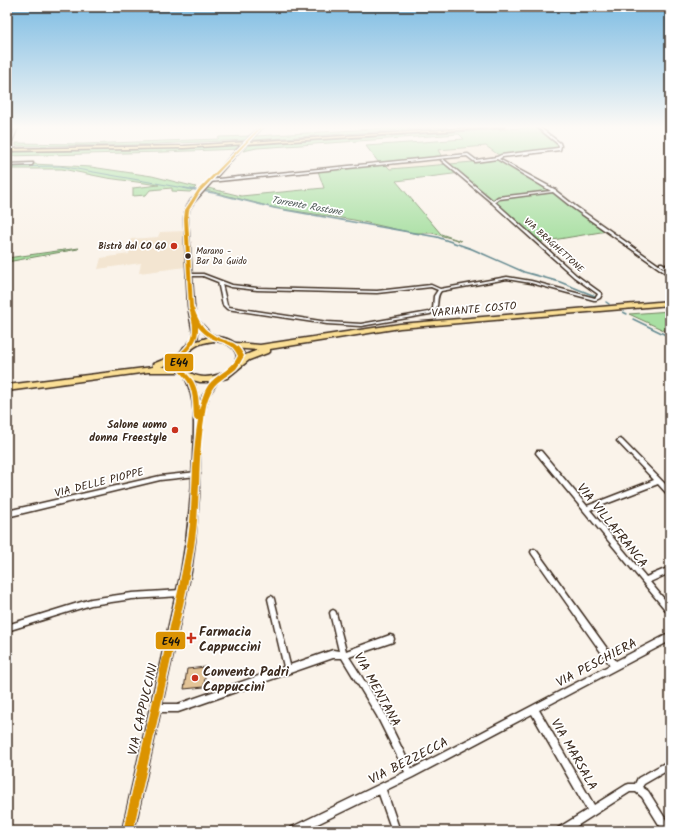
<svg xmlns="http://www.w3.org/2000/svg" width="677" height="838" font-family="Kalam,sans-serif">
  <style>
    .built { fill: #f3e5d1 }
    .green { fill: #a8dfa2; stroke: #728460 }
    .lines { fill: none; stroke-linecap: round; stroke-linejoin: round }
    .stream-far1 { stroke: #638990; stroke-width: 1 }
    .stream { stroke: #638990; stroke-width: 1.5 }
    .building { fill: #e4c497; stroke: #3b2a1e }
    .street-casing { stroke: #3b2a1e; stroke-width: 3 }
    .secondary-casing { stroke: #3b2a1e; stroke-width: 3 }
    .primary-casing { stroke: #3b2a1e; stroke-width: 3 }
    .highway-casing { stroke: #3b2a1e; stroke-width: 3 }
    .street { fill: #fff; fill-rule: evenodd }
    .secondary { fill: #fff; fill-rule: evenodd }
    .primary { fill: #fbdf96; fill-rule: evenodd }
    .highway { fill: #fbdf96; fill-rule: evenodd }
    .street-bridge-casing { stroke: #3b2a1e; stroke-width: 4; stroke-linecap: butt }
    .secondary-bridge-casing { stroke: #3b2a1e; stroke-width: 5; stroke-linecap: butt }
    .street-bridge { stroke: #fff; stroke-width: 2.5 }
    .secondary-bridge { stroke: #fff; stroke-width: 3.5 }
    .bus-1-casing { stroke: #fff; stroke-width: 3 }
    .bus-1 { fill: #db9304; fill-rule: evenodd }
    .poi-dot { fill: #c8321e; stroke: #fff; stroke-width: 1.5 }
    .bus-dot { fill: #3b2a1e; stroke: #fff; stroke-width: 1.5 }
    .labels { text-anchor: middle; stroke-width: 3.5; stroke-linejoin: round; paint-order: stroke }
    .far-street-label { font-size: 9px; fill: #3b2a1e; stroke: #fff }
    .far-poi-label { font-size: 9px; font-weight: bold; fill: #3b2a1e; stroke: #fff; text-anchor: end }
    .far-bus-label { font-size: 9px; fill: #3b2a1e; stroke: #fff; text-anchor: start }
    .far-water-label { font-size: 10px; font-style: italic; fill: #4f5a57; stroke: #fff }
    .street-label { font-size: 11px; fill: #3b2a1e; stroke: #fff }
    .poi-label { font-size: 11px; font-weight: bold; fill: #3b2a1e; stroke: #fff; text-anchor: end }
    .near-street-label { font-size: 13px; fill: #3b2a1e; stroke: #fff }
    .near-poi-label { font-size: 13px; font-weight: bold; fill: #3b2a1e; stroke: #fff; text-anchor: start }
    .line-badge { stroke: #fff; stroke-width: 1.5 }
    .pale-badge-label { font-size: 11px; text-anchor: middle; font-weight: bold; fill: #111 }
  </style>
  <rect width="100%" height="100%" fill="#faf3ea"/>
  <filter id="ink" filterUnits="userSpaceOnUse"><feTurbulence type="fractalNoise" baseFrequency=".025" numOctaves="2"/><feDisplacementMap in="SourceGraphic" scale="8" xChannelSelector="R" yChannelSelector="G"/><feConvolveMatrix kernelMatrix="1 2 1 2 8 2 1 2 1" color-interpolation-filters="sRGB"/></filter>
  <g filter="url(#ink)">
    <!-- built -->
    <g class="built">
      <path d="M486,146L500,156L480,159L468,154L442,157L437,150Z"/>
      <path d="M464,156L481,161L390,169L385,164Z"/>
      <path d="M184,231L186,267L139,273L141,263L98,269L101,258L129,254L131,239L158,237L160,232Z"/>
    </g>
    <!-- green -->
    <g class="green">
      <path d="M406,127H448L253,140L256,136Z"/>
      <path d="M538,127L557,143L559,145L558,148L552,150L500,156L486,146L438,150L442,157L379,163L366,146L464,139L459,134L257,148L243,151L248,145Z"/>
      <path d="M250,136L247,140L132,145L16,146V143L83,144L218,139L219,137Z"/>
      <path d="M242,145L239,149L163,152L7,156V152L138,150Z"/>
      <path d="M497,160L541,183L607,231L541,242L461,173L396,181L441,234L461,241L432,233H413L354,220L275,208L206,190L208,188L241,196L324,188L318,171L385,164L390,169Z"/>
      <path d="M33,164L91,167L152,176L196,187L190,192L172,191V188L150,190L146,195L133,196V188L159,185L107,178L62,169H7V165Z"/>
      <path d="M79,248L78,249L7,262V258Z"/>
      <path d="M670,311V333L629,314Z"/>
    </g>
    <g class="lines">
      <!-- stream-far1 -->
      <path class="stream-far1" d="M7,167L60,166L189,189"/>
      <!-- stream -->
      <g class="stream">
        <path d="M184,188L214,193L274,208L437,237L472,249L524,272L560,282L595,296"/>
        <path d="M606,302L609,304"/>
        <path d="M623,312L627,314"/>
        <path d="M633,319L670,337"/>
      </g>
    </g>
    <!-- building -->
    <path class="building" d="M206,667L204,687L184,689L187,669Z"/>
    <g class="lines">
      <!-- street casing -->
      <g class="street-casing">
        <g id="street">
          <path d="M16,127H18L10,146L8,147Z"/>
          <path d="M537,127H539L560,143L561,146L560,150L502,157L499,159L556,190V191L575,206L670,273V276L573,208L553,192L499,199L495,202L576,275L601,293L602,294L600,298L596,300H594L531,283L507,279L441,291C434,299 442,309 430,314L361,326L327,324L227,309L223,305L218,282L203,276H189L187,275L189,274H203L232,285L257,288L377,291L431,285L440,289L507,277L531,281L595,298L597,296L598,294L574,277L492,203L441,160L443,159L493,201L498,197L551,191L497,159L475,162L467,156L209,182L208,181L209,180L468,154L476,160L497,157L501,155L558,148L559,146L558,144ZM222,284L231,287L257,290L377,293L431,287L438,290L434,296L433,309L429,312L361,324L327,322L229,307L227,305Z"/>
          <path d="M33,163L32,165L7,166V164Z"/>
          <path d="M660,263H662L670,268V271L660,265Z"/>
          <path d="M620,439L622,440L670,489V495H668L658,484L590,510L646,577L670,567V573L650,582L670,606V614L668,613L536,453L537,451H541L587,506L654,480L618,442L617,441L618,440Z"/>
          <path d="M197,472H199L200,474L199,476H197L160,480L7,517V511L160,476Z"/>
          <path d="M534,549L536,550L616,661L670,633V641L539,710L594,805L626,785L629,784H635L638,778L670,760V769L644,784L642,787L648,791L670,826V831H663L642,797L636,792H630L569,831H557L558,828L587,810L532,714L413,777L386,790L400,831H392L379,794L303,831H289L290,828L405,772L377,716L342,658H333L178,712H155L152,711L151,708L152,705L155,704H178L284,667L268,599L269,597L271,596L273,597L274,599L290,665L333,650L339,651L330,613L331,611L333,610L335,611L336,613L346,651L390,635L393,636L394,639L393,642L349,657L383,710L412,769L610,665L532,554L531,552L532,550Z"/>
          <path d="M181,590L183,591L184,593L183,595L181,596L132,599L91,605L7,631V625L91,599L132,593Z"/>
        </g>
      </g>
      <!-- secondary casing -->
      <g class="secondary-casing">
        <g id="secondary">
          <path d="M260,127H263L251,139H249V137Z"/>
          <path d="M241,145L244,146L194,202L189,210L188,219L194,306L196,318L210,333L222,339L219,341L206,335L197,326C199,336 198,343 189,348L186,346L192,339L193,334L188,306L184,219L185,210L191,200Z"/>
          <path d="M186,375H190L195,385L200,405L203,395L215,376H219L220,378L209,395L201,424L199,497L195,542L191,572L134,831H122L181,572C188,533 192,495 193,456C194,429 197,402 185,377Z"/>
        </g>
      </g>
      <!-- primary casing -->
      <g class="primary-casing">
        <path id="primary" d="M210,337C225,336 239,341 245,356L237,370L227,378L212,382H200L186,378L180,372H148L7,391V385L153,367V364L180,353L184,347L191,343ZM214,341C225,342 234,345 237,356C236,360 234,364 231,367C218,380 188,382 182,362C190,347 198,343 214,341ZM176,360L175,362L177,367H161Z"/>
      </g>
      <!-- highway casing -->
      <g class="highway-casing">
        <g id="highway">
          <path d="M490,127H504L184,148L7,151V149L184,146Z"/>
          <path d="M670,301V305L400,328L270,349V352L249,360L238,369H232L231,367L243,356L258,350L233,348L232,346L233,344L236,343L260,345L400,324Z"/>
        </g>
      </g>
      <!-- street -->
      <use href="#street" class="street"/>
      <!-- secondary -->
      <use href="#secondary" class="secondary"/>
      <!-- primary -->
      <use href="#primary" class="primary"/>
      <!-- highway -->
      <use href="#highway" class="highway"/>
      <!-- street-bridge casing -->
      <g class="street-bridge-casing">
        <path id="street-bridge" d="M7,149L9,146"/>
      </g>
      <!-- secondary-bridge casing -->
      <g class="secondary-bridge-casing">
        <path id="secondary-bridge" d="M242,146L250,138"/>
      </g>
      <!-- street-bridge -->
      <use href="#street-bridge" class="street-bridge"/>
      <!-- secondary-bridge -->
      <use href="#secondary-bridge" class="secondary-bridge"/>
      <!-- bus-1 casing -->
      <g class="bus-1-casing">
        <path id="bus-1" d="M260,127H262L200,192L189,210L188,219L193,306C197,317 201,328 212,334C226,344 235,337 244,356C241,361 239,365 236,369C227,377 214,381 210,394C206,402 205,411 204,420C199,448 200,477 198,505C197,533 192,560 187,587L133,831H123L179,587C183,565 188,544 190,522C193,488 192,454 198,420H195L194,418C193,407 194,395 189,384C186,376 175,371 176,361C177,356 181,352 185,348C197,336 193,323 189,308L184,219L185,210L198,190ZM198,327C202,332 207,336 213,339C225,344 232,342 238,356C232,369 221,372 211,382C204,389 202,400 199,410C199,401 198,391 194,383C191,376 181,371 182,362C182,350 199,347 198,327Z"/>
      </g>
      <!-- bus-1 -->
      <use href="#bus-1" class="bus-1"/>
    </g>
  </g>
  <!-- sky -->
  <linearGradient id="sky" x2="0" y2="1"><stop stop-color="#7dbce3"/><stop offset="0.52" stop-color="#fdfaf6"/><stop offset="1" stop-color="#fdfaf6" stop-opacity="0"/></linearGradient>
  <rect width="677" height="244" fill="url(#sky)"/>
  <!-- markers -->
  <g class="poi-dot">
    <circle cx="174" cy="246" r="4"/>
    <circle cx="175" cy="430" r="4"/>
    <path d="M189 632h4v4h4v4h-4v4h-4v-4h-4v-4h4z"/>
    <circle cx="195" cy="678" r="4"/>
  </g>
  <circle class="bus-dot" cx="188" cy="256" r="3.5"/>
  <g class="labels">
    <!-- far-street labels -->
    <g class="far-street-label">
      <text transform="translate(554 245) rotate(42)" y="3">VIA BRAGHETTONE</text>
    </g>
    <!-- far-poi labels -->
    <g class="far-poi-label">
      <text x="166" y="249">Bistrò dal CO GO</text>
    </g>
    <!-- far-bus labels -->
    <g class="far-bus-label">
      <text x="196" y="254">Marano -<tspan x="196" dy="10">Bar Da Guido</tspan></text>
    </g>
    <!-- far-water labels -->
    <g class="far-water-label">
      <text transform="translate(307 205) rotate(10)" y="4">Torrente Rostone</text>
    </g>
    <!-- street labels -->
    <g class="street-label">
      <text transform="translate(474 309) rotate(-5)" y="4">VARIANTE COSTO</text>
      <text transform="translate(99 482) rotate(-14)" y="4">VIA DELLE PIOPPE</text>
    </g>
    <!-- poi labels -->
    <g class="poi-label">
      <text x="167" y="428">Salone uomo<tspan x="167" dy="13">donna Freestyle</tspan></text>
    </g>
    <!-- near-street labels -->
    <g class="near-street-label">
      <text transform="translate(613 525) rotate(51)" y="5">VIA VILLAFRANCA</text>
      <text transform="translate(596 662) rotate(-28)" y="5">VIA PESCHIERA</text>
      <text transform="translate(378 689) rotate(61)" y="5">VIA MENTANA</text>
      <text transform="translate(142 709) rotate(-77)" y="5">VIA CAPPUCCINI</text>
      <text transform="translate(575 754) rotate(60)" y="5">VIA MARSALA</text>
      <text transform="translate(408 760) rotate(-27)" y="5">VIA BEZZECCA</text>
    </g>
    <!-- near-poi labels -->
    <g class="near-poi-label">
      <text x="199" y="636">Farmacia<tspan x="199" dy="15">Cappuccini</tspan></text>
      <text x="203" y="676">Convento Padri<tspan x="203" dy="15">Cappuccini</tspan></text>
    </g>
  </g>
  <g class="line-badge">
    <rect x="164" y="353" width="30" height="19" rx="4" fill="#db9304"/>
    <rect x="155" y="631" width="31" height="19" rx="4" fill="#db9304"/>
  </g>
  <g class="pale-badge-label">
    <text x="179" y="366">E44</text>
    <text x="171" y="645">E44</text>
  </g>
  <!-- margin -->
  <rect width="677" height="838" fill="none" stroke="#fff" stroke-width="24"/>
  <rect x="12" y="12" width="653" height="814" fill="none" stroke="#3b2a1e" stroke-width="1.5" filter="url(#ink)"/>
</svg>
